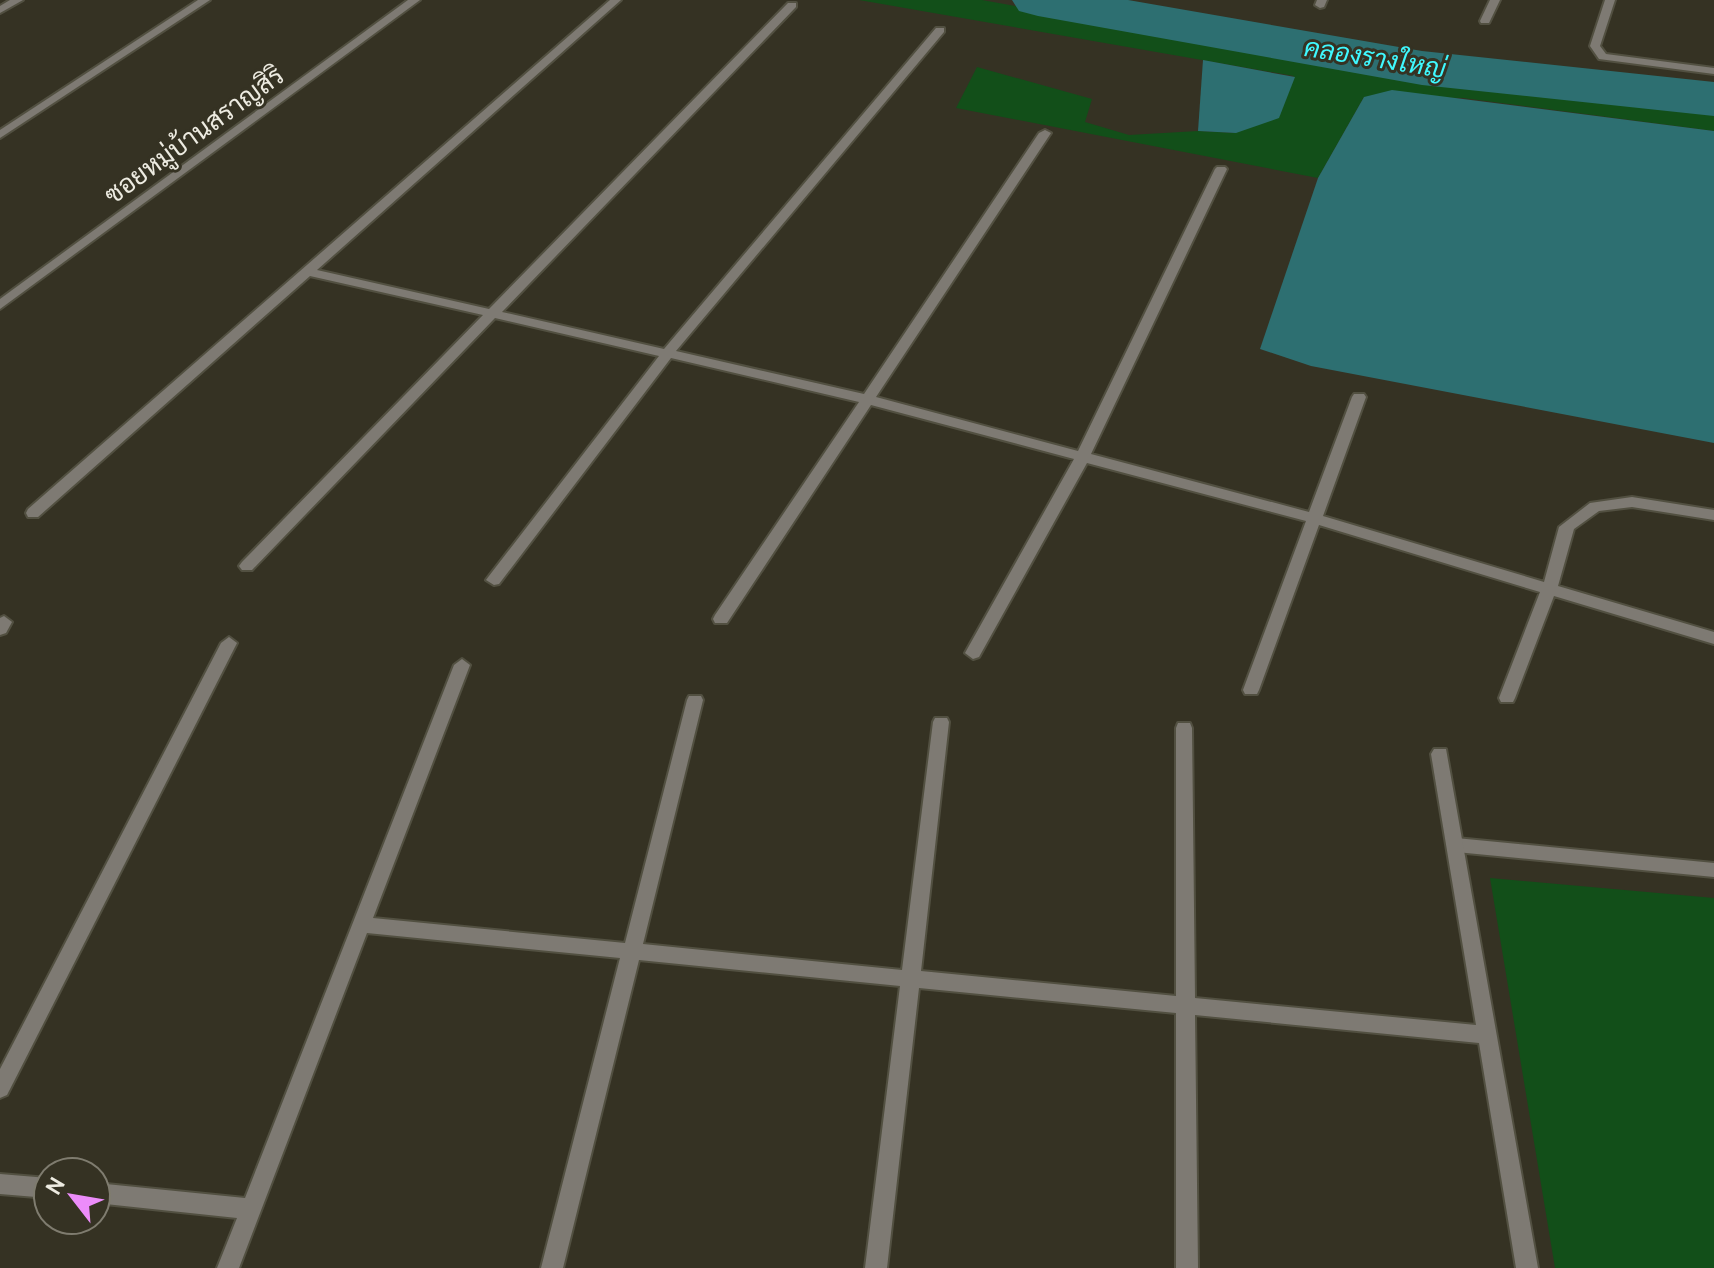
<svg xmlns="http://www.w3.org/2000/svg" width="1714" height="1268" font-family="Cabin,Sarabun,sans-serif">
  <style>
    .green { fill: #124f19 }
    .water { fill: #2d6f71 }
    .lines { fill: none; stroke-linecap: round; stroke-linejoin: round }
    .river { fill: #2d6f71; fill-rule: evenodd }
    .service-casing { stroke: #525041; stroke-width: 4 }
    .minor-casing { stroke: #525041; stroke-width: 4 }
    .service { fill: #7e7a73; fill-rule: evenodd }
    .minor { fill: #7e7a73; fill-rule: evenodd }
    .labels { text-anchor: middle; stroke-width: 6; stroke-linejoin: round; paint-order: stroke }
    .far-water-label { font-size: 26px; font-style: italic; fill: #3ff8fe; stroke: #353223 }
    .far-street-label { font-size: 26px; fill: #edebe1; stroke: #353223 }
  </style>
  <rect width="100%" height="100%" fill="#353223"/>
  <!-- green -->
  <g class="green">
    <path d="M859,0H982L1221,43L1714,112V131L1463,98L1364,97L1318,178L956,108L977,67L1092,99L1085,122L1129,135L1198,131L1236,133L1294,76Z"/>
    <path d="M1490,878L1714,898V1268H1555Z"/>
  </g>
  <!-- water -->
  <g class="water">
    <path d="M1203,60L1295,77L1279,118L1236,133L1198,131Z"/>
    <path d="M1392,90L1714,131V443L1311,366L1260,349L1318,178L1364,97Z"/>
  </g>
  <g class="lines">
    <!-- river -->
    <path class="river" d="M1012,0H1128L1422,51L1714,82V116L1422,85L1038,16L1019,11Z"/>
    <!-- service casing -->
    <g class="service-casing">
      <path id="service" d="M1456,838L1714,863V877L1456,852L1450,850L1447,845L1450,840Z"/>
    </g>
    <!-- minor casing -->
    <g class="minor-casing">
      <g id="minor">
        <path d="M10,0H23L0,13V6Z"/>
        <path d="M198,0H210L0,138V130Z"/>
        <path d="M408,0H420L0,309V299Z"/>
        <path d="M610,0H621L317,270L489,309L788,3H796V7L502,312L664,349L936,28H944V32L676,351L864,394L1039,133L1045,130L1051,133L876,397L1078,451L1215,169L1217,167H1225L1227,169L1091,454L1309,512L1352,397L1354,394H1364L1366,397L1323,516L1544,582L1559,527L1590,503L1632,497L1714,510V520L1632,507L1599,511L1574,529L1558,586L1714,632V644L1554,596L1515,698L1513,702H1501L1499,698L1540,592L1319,525L1259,690L1257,694H1245L1243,690L1306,521L1087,463L979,657L973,659L965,653L1074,459L871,405L727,623H715L713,619L715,615L859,402L671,358L499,584L494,585L486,580L489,576L659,356L495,318L252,570H242L239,566L242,562L483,315L310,276L38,517H28L26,513L28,509Z"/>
        <path d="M1317,0H1327L1324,7L1320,8L1315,5Z"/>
        <path d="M1490,0H1500L1489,23H1481L1480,21Z"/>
        <path d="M1605,0H1615L1600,46L1606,54L1714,68V74L1599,59L1590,46Z"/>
        <path d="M4,616L12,622L6,633L0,635V618Z"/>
        <path d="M229,637L237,643L7,1095L0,1098V1069L221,643Z"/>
        <path d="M462,659L470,665L373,918L625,943L687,700L689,696H701L703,700L643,944L902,970L933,722L935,718H947L949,722L921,971L1176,996V728L1178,723H1190L1192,728L1195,998L1476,1025L1431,754L1434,749H1446L1538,1268H1516L1479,1043L1195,1015L1198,1268H1176V1013L919,988L887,1268H865L900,986L639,960L563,1268H541L620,958L367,933L239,1268H217L237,1218L96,1203V1183L245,1198L454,665Z"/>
        <path d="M0,1174L48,1178V1198L0,1194Z"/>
      </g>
    </g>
    <!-- service -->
    <use href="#service" class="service"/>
    <!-- minor -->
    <use href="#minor" class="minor"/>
  </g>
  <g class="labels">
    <!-- far-water labels -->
    <g class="far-water-label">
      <text transform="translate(1375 58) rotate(9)" y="9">คลองรางใหญ่</text>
    </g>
    <!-- far-street labels -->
    <g class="far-street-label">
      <text transform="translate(194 135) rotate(-36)" y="9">ซอยหมู่บ้านสราญสิริ</text>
    </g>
  </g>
  <!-- north arrow -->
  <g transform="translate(72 1196) rotate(301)"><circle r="38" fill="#353223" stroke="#7f7c6f" stroke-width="2"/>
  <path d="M0-6L14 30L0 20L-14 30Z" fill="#ec8cfa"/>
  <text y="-12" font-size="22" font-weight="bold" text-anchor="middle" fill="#edebe1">N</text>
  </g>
</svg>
